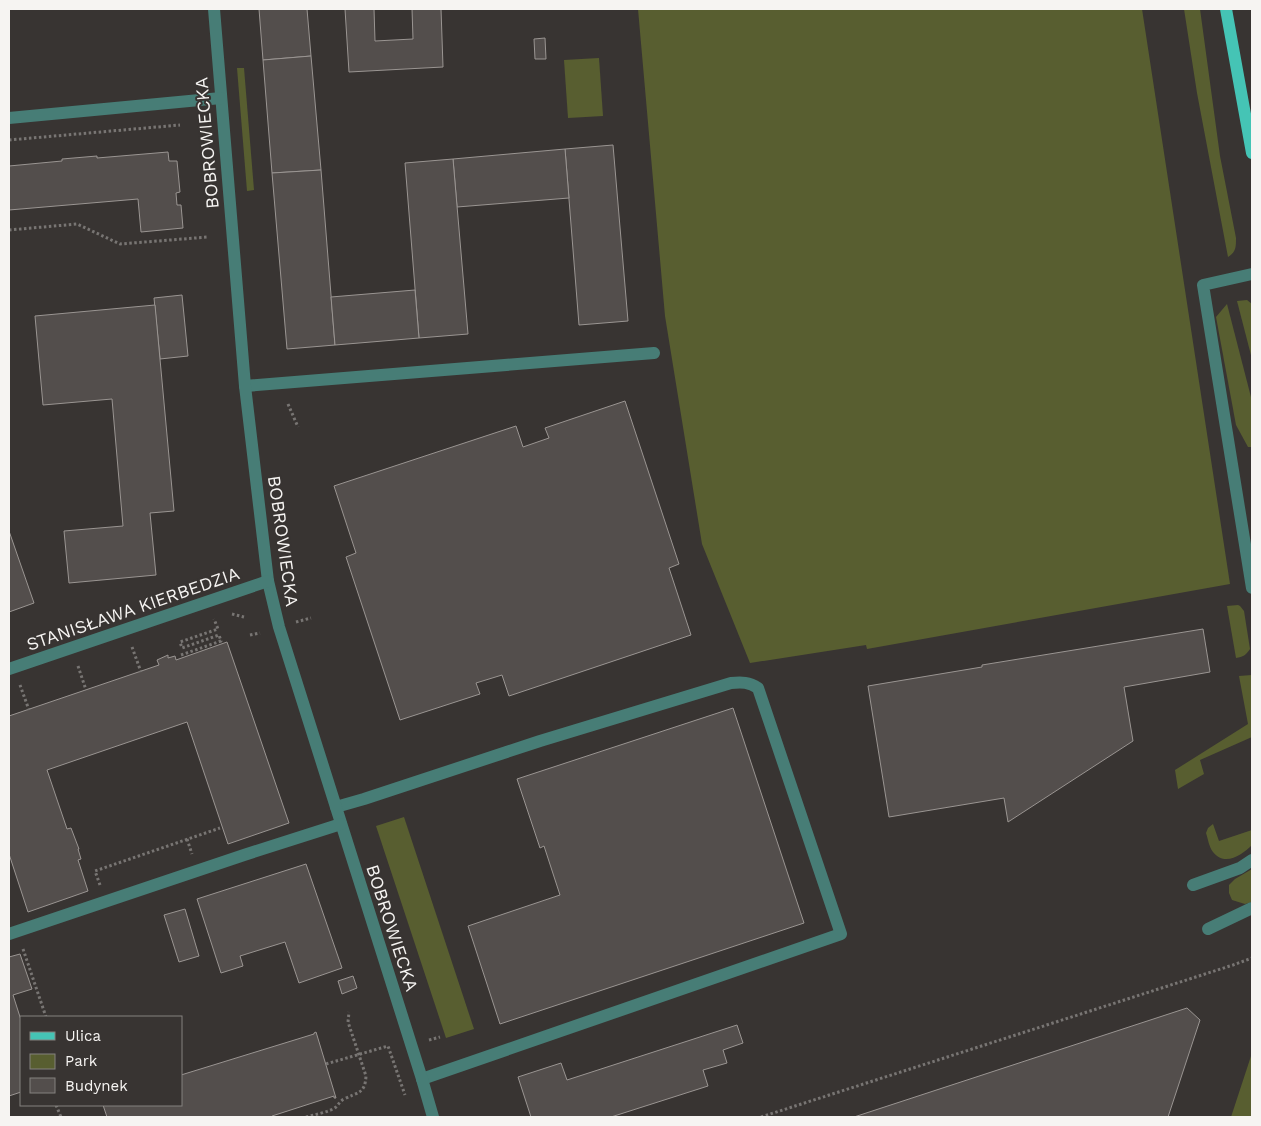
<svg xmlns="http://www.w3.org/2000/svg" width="1261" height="1126" font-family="'Work Sans',sans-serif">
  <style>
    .green { fill: #585e30 }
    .building { fill: #534e4c; stroke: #9a9592 }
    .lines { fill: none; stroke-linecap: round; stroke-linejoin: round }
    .path { stroke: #787573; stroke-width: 3; stroke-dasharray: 2.5 2.5; stroke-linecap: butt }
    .service { stroke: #477d76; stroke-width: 12 }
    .minor { stroke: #477d76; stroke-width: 12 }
    .primary { stroke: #45c4b5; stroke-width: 12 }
    .labels { text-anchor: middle; stroke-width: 4; stroke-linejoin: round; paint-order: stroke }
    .street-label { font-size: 18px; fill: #f6f4f2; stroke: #383432 }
  </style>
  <rect width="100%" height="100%" fill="#383432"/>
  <!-- green -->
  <g class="green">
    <path d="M638,9H1142L1230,584L867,649L866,645L750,663L702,544L665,316Z"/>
    <path d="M1184,9H1200L1220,156L1236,238C1236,247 1236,252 1228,257L1197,93Z"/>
    <path d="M599,58L603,116L568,118L564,60Z"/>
    <path d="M237,68H244L254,190L247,191Z"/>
    <path d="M1247,300L1252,304V359L1237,301Z"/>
    <path d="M1227,304L1252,401V447H1248L1236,425L1216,317Z"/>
    <path d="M1238,605L1240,606L1244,611L1250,649C1246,655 1243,657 1236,658L1227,606Z"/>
    <path d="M1252,675V737L1200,760L1204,774L1178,789L1175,770L1248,724L1239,676Z"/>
    <path d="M404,817L474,1029L446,1038L376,826Z"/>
    <path d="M1213,824L1219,841L1252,830V845C1242,855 1225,867 1213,852C1209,847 1208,839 1206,833L1208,828Z"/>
    <path d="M1252,869V902L1245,904L1232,900L1229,893V885L1235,879Z"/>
    <path d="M1252,1053V1117H1231Z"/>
  </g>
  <!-- building -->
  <g class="building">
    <path d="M259,9H307L311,56L263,60Z"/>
    <path d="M345,9H374L375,41L413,39L412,9H441L443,67L349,72Z"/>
    <path d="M545,38L546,59H535L534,39Z"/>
    <path d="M311,56L321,170L272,173L263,60Z"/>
    <path d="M613,145L628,321L579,325L565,149Z"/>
    <path d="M565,149L569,198L457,207L453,159Z"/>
    <path d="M168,152L169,161H177L180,192L176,193L177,205H181L183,228L141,232L138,199L9,210V166L62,161V159L97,156V158Z"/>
    <path d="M453,159L468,334L419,338L405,163Z"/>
    <path d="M321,170L335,345L287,349L272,173Z"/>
    <path d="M415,290L419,338L335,345L331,297Z"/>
    <path d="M182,295L188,356L160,359L154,298Z"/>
    <path d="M155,305L174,511L150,513L156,575L69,583L64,531L123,526L112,399L43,405L35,316Z"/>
    <path d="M625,401L679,564L669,568L691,635L509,696L502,675L476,683L480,694L400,720L346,557L356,553L334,486L516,426L523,447L549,438L545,428Z"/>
    <path d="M9,531L34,603L9,612Z"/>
    <path d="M1203,629L1210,672L1124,687L1133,741L1008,822L1004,798L889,817L868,686L982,667V665Z"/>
    <path d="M227,642L289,823L228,844L187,722L47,770L67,829L71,828L79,849H78L81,859L78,860L88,891L28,912L9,854V716L159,665L157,660L168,655V658L175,656L176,660Z"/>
    <path d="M733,708L804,923L500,1024L468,926L560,895L544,846L540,848L517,779Z"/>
    <path d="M306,864L342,968L299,983L285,942L240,956L243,966L221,973L197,899Z"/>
    <path d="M185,909L199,956L179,962L164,915Z"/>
    <path d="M20,954L32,989L13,995L21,1020V1092L9,1096V957Z"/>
    <path d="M353,976L357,988L342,994L338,981Z"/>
    <path d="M1187,1008L1200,1020L1168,1117H854Z"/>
    <path d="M737,1025L743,1043L723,1050L727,1063L703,1070L708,1086L611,1117H531L518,1077L561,1063L567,1080Z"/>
    <path d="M316,1032L336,1098H334V1096L272,1116V1117H107L103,1105H181V1075L314,1034V1033Z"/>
  </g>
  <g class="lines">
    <!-- path -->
    <g class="path">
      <path d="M9,140L180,125"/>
      <path d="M9,230L77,224L120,244L208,237"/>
      <path d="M288,404L298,427"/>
      <path d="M232,614L244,617"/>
      <path d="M296,622L311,618"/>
      <path d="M250,635L260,633"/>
      <path d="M132,647L141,672"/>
      <path d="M181,655L221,641L219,635L182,648L180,642L218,629L214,619"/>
      <path d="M78,666L86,690"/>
      <path d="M20,685L29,710"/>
      <path d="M187,839L192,854"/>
      <path d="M100,885L95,871L220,828"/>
      <path d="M23,949L46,1017"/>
      <path d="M429,1040L440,1037"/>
      <path d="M326,1064L388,1046L405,1095"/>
      <path d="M56,1105L61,1117"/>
      <path d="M306,1117C313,1115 330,1112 336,1107C339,1104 340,1101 344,1099C358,1092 365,1094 366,1076L348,1022L349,1012"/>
      <path d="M761,1117L1233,965L1252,958"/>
    </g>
    <!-- service -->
    <g class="service">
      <path d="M1252,274L1203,285L1252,588"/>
      <path d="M245,386L654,353"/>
      <path d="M336,807L364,799L540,741L731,683C742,682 749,682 758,688L841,934L422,1079"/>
      <path d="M1193,885L1240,868L1252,860"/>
      <path d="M1208,929L1252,908"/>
    </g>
    <!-- minor -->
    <g class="minor">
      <path d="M214,9L245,386L268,581L279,627L422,1079L433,1117"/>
      <path d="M9,118L221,98"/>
      <path d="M9,669L268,581"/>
      <path d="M9,934L244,855L341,824"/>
    </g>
    <!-- primary -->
    <path class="primary" d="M1226,9L1252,153"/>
  </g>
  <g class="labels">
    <!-- street labels -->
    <g class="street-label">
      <text transform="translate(207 143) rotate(-95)" y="6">BOBROWIECKA</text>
      <text transform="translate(283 541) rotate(82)" y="6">BOBROWIECKA</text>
      <text transform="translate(133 609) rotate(-19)" y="6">STANISŁAWA KIERBEDZIA</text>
      <text transform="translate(392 928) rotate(72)" y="6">BOBROWIECKA</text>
    </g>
  </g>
  <!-- border -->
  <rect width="1261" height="1126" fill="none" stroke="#f6f4f2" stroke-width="20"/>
  <!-- legend -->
  <rect x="20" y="1016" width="162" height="90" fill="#383432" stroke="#84817f"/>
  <rect x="30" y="1032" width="25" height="8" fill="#45c4b5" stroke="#84817f"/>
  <text x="65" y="1041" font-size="15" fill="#f6f4f2">Ulica</text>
  <rect x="30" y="1054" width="25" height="15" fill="#585e30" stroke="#84817f"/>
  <text x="65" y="1066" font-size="15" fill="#f6f4f2">Park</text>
  <rect x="30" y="1078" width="25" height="15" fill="#534e4c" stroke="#84817f"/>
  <text x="65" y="1091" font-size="15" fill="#f6f4f2">Budynek</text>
</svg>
